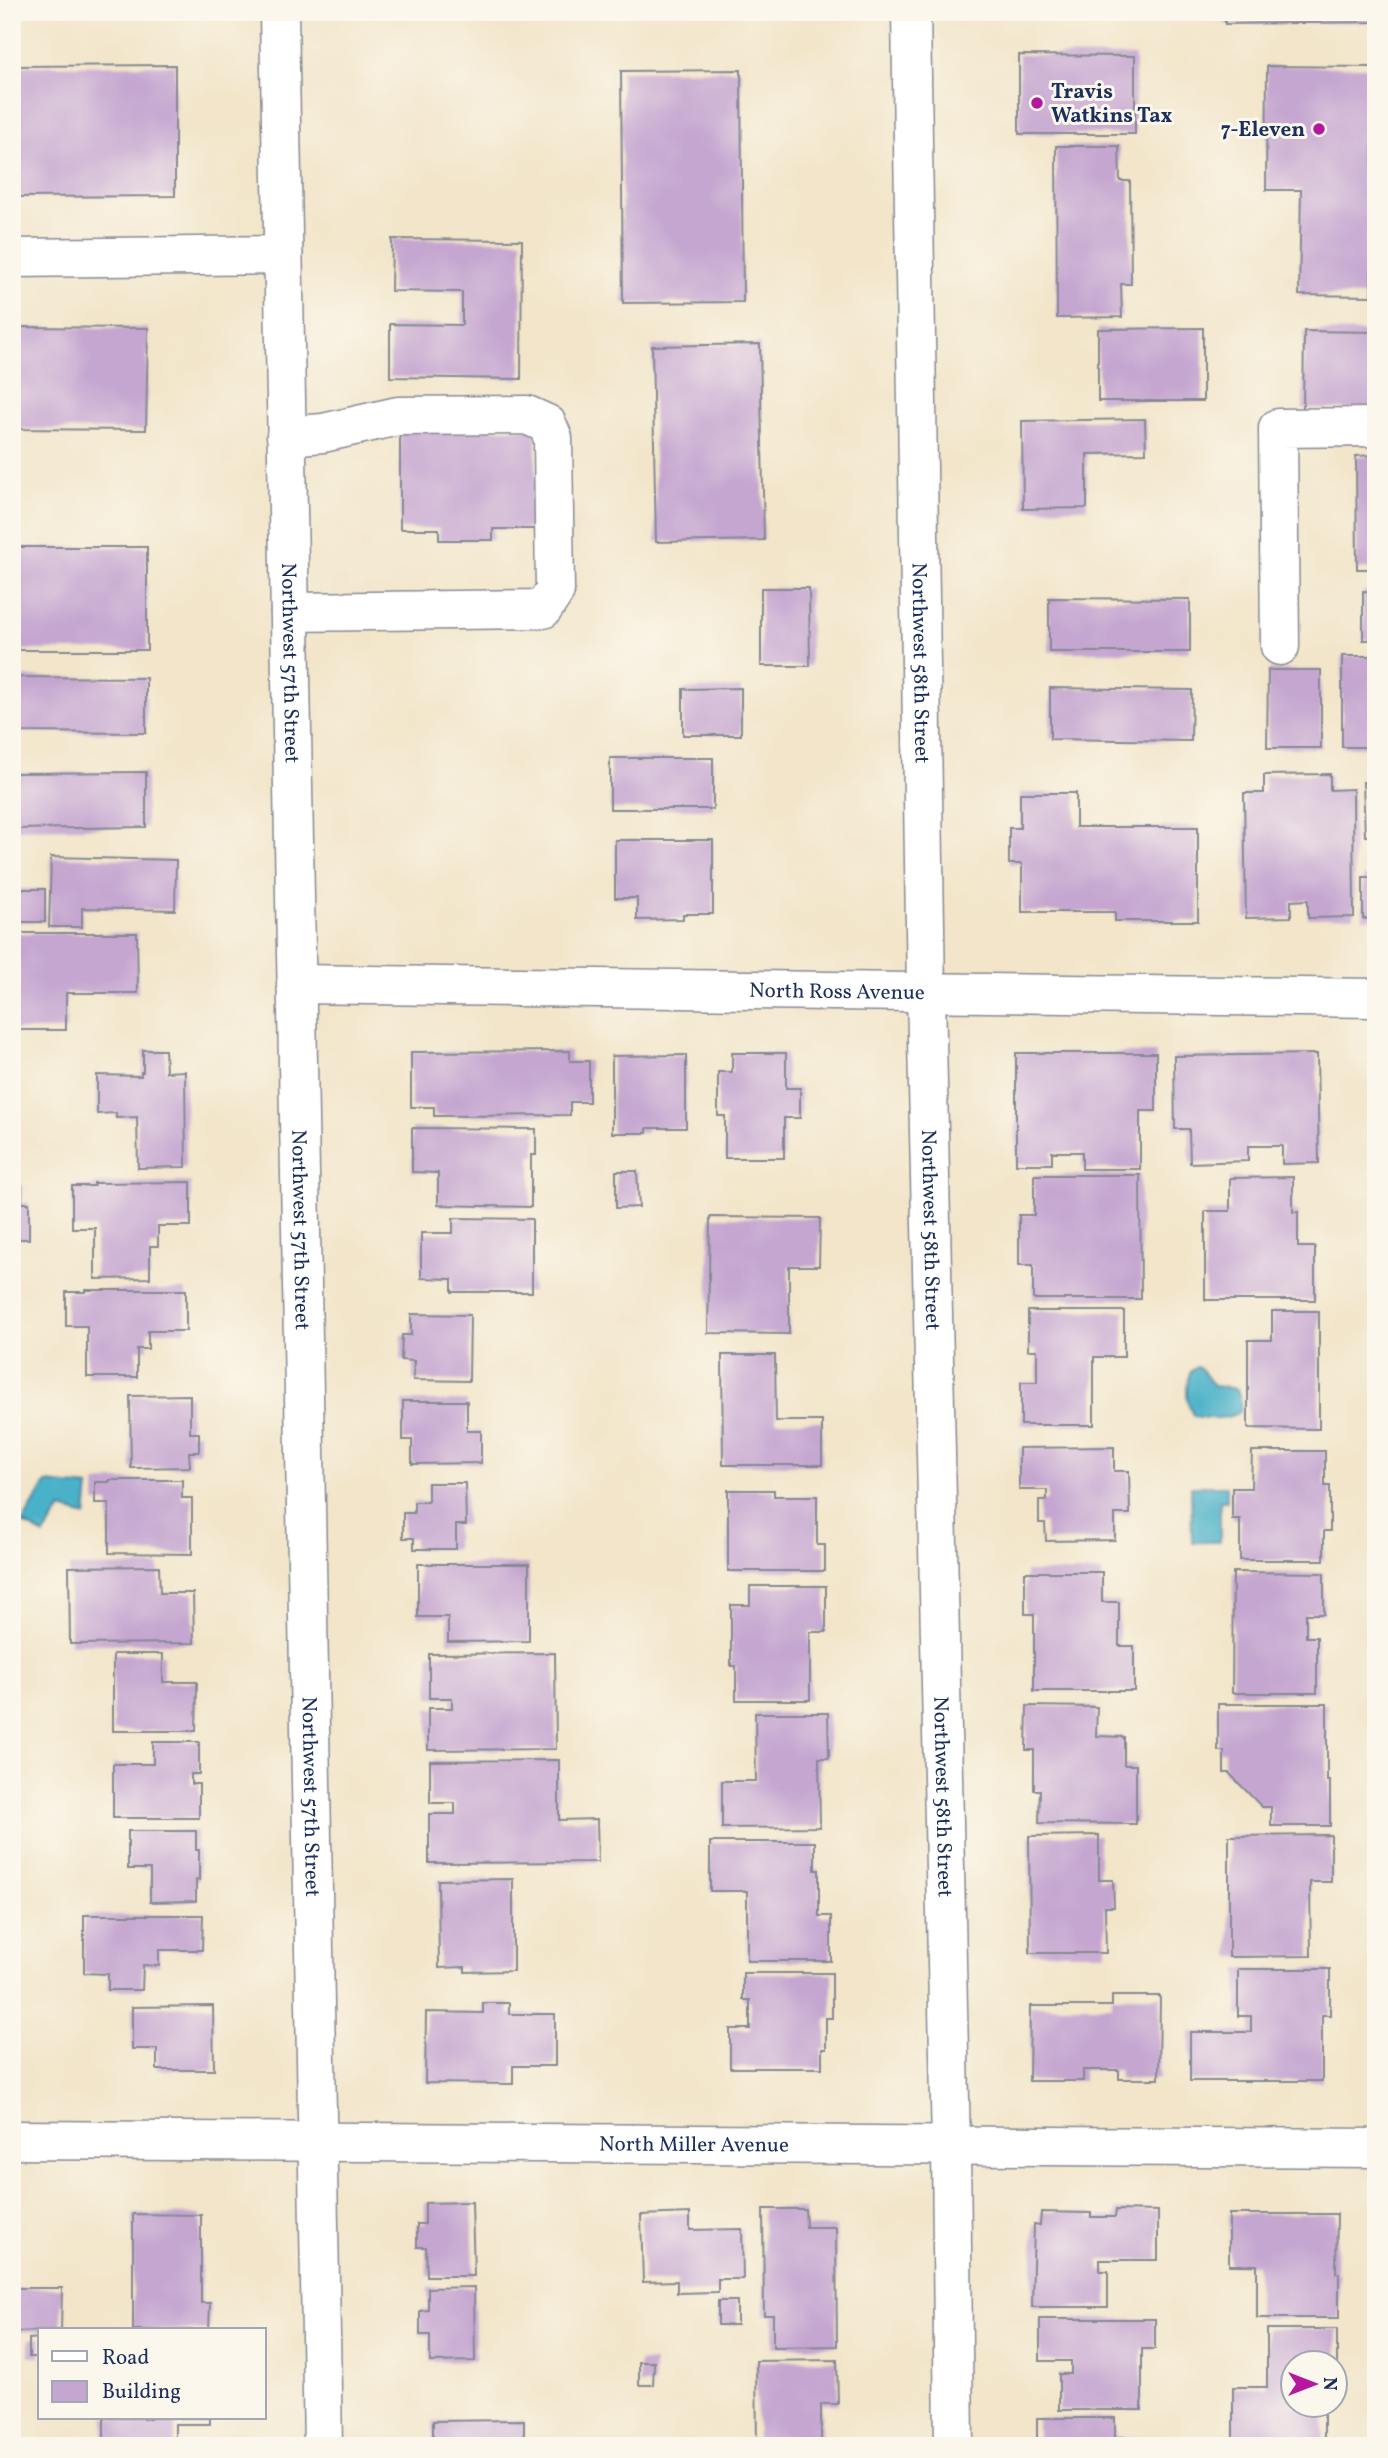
<svg xmlns="http://www.w3.org/2000/svg" width="1388" height="2458" font-family="Vollkorn,serif">
  <style>
    .water { fill: #49b1c8; stroke: #327093; stroke-width: 2 }
    .building { fill: #c5a6d0 }
    .lines { fill: none; stroke-linecap: round; stroke-linejoin: round }
    .minor-casing { stroke: #868a94; stroke-width: 41 }
    .minor { stroke: #fff; stroke-width: 38 }
    .poi-dot { fill: #b5179e; stroke: #fbf7ec; stroke-width: 2.5 }
    .labels { text-anchor: middle; stroke-width: 6; stroke-linejoin: round; paint-order: stroke }
    .poi-label { font-size: 21px; font-weight: bold; fill: #1b2f5e; stroke: #fbf7ec; text-anchor: start }
    .street-label { font-size: 21px; fill: #1b2f5e; stroke: #fbf7ec }
  </style>
  <rect width="100%" height="100%" fill="#fbf7ec"/>
  <filter id="ink" filterUnits="userSpaceOnUse"><feTurbulence type="fractalNoise" baseFrequency=".0143" numOctaves="2"/><feDisplacementMap in="SourceGraphic" scale="14" xChannelSelector="R" yChannelSelector="G"/><feConvolveMatrix kernelMatrix="1 2 1 2 8 2 1 2 1" color-interpolation-filters="sRGB"/></filter>
  <filter id="wash" filterUnits="userSpaceOnUse"><feTurbulence type="fractalNoise" baseFrequency=".00686" numOctaves="4" result="noise"/><feDisplacementMap in="SourceGraphic" scale="28" xChannelSelector="R" yChannelSelector="G"/><feGaussianBlur stdDeviation="1.57" result="paint"/><feColorMatrix in="noise" values="0 0 0 0 0 0 0 0 0 0 0 0 0 0 0 0 0 1.4 0 .05"/><feComposite in="paint" operator="in"/></filter>
  <g filter="url(#wash)">
    <rect width="100%" height="100%" fill="#f2e5c9"/>
    <!-- water -->
    <g class="water">
      <path d="M1197,1367L1202,1370L1214,1386L1237,1389L1241,1401L1240,1411C1229,1420 1208,1419 1194,1416C1185,1403 1186,1386 1190,1372Z"/>
      <path d="M46,1483L89,1487L86,1516L61,1509L44,1535L22,1523Z"/>
      <path d="M1191,1486H1227V1501H1220V1542H1192Z"/>
    </g>
    <g id="blocks">
      <!-- building -->
      <g class="building">
        <path d="M1225,12H1376V22L1225,24Z"/>
        <path d="M1019,55L1135,56V134H1019Z"/>
        <path d="M175,65V196L12,197V66Z"/>
        <path d="M1267,66L1373,67L1371,296L1299,295L1301,190H1266Z"/>
        <path d="M741,70L743,302L623,303L621,71Z"/>
        <path d="M1056,146H1119L1120,181H1130L1131,284H1121L1122,317L1057,318Z"/>
        <path d="M392,239L522,240L521,379L390,377V324L462,325V292L391,291Z"/>
        <path d="M12,327L148,328L146,430L12,429Z"/>
        <path d="M1203,328V401H1098V329Z"/>
        <path d="M1304,331L1376,332V409H1303Z"/>
        <path d="M760,344L764,540L656,542L652,346Z"/>
        <path d="M1145,419L1146,453L1087,454V508L1023,509L1022,421Z"/>
        <path d="M400,429H536V529H493V540H439V529H400Z"/>
        <path d="M1376,455V569H1357L1356,456Z"/>
        <rect x="12" y="547" width="135" height="103"/>
        <path d="M761,588H809L810,666H761Z"/>
        <path d="M1363,591L1376,592V640H1363Z"/>
        <path d="M1049,598L1190,599V652H1049Z"/>
        <rect x="1342" y="656" width="34" height="91"/>
        <path d="M1268,670H1321V748H1267Z"/>
        <path d="M12,677L146,678V733L12,732Z"/>
        <path d="M741,688V735H683V689Z"/>
        <path d="M1050,688L1192,690L1191,741L1050,739Z"/>
        <rect x="610" y="758" width="103" height="51"/>
        <path d="M146,772V827L12,829V773Z"/>
        <path d="M1330,774V790L1353,789L1354,917L1308,918V900L1291,901V917L1246,918L1244,793H1264V775Z"/>
        <path d="M1363,782H1376V836H1365Z"/>
        <path d="M1020,793H1076V827H1198V921H1115V912H1022V864H1009V828H1020Z"/>
        <path d="M615,840H713V914H683V919L637,920V898H615Z"/>
        <path d="M51,857L176,860L175,910L82,908V927H49Z"/>
        <path d="M1363,877H1376V918L1363,919Z"/>
        <rect x="12" y="889" width="33" height="33"/>
        <path d="M12,933H137L138,993H66V1030H12Z"/>
        <path d="M143,1050H165L166,1072L185,1071L186,1167L138,1168L137,1117L116,1118V1113L97,1114V1075L141,1076V1072H143Z"/>
        <path d="M570,1051V1061H589V1102H570V1115L434,1116V1107H411V1052Z"/>
        <path d="M732,1053H786V1088H800V1118H784V1158H725V1116H718V1072H732Z"/>
        <path d="M1016,1053H1156V1111H1140V1169H1082V1152H1052V1164H1016Z"/>
        <path d="M1317,1054L1319,1163L1282,1164V1146H1248V1161L1190,1163L1189,1129H1175L1174,1056Z"/>
        <path d="M686,1055V1128H647V1133H612V1056Z"/>
        <path d="M412,1128L536,1129V1155H531V1207L438,1205V1173L412,1172Z"/>
        <path d="M616,1171H637L639,1207L616,1208Z"/>
        <path d="M1034,1175H1140L1141,1299H1033V1265H1019V1215H1034Z"/>
        <path d="M1293,1177V1212H1298V1247H1315V1300H1205V1211H1230V1178Z"/>
        <path d="M191,1182V1226H158V1246H150V1278L95,1279V1228H72V1186H94V1183Z"/>
        <path d="M12,1185H22V1203H29V1239H12Z"/>
        <path d="M710,1217L820,1218L819,1266H789V1334L708,1333Z"/>
        <path d="M453,1218L532,1219V1292H452V1279L421,1278V1233H453Z"/>
        <path d="M86,1290H186V1331H148V1349H137V1377H87V1326H66V1292H86Z"/>
        <path d="M1028,1311H1124V1357H1094V1425H1021V1382H1037V1350H1028Z"/>
        <path d="M1272,1311H1319V1429L1248,1428V1340H1272Z"/>
        <path d="M411,1314L470,1315L469,1381L413,1380L414,1361L401,1360L402,1335H411Z"/>
        <path d="M722,1355H775L776,1421H822V1465H723Z"/>
        <path d="M190,1395V1433H199V1452H189L190,1467L131,1468L130,1396Z"/>
        <path d="M403,1401H467V1431H481V1463L412,1464V1440H403Z"/>
        <path d="M1114,1447V1471H1129L1130,1514H1115V1540L1046,1541L1045,1523H1039V1500H1047V1490H1019V1448Z"/>
        <path d="M1252,1451H1325V1486H1330V1531H1324V1560H1240V1519H1232V1488H1251Z"/>
        <path d="M109,1480H182V1498H192V1554L109,1553V1503H95V1482H109Z"/>
        <path d="M428,1483H465L466,1525H456V1549H414V1538H403V1513H414V1502H428Z"/>
        <path d="M728,1490H774V1496H817V1545H825V1571H728Z"/>
        <path d="M418,1564H529V1641L448,1642V1617H418Z"/>
        <path d="M159,1566L160,1593H193L194,1643L70,1644L69,1567Z"/>
        <path d="M1025,1572H1102V1602H1119V1646H1134V1691H1034V1614H1025Z"/>
        <path d="M1233,1572L1324,1573V1614H1306V1637H1317V1693H1232Z"/>
        <path d="M750,1586H826V1632H810V1700H736V1666H731V1605H750Z"/>
        <path d="M555,1653L556,1749L428,1750V1708H452V1698H429V1654Z"/>
        <path d="M113,1654H163V1682H197L196,1731H113Z"/>
        <path d="M1218,1704H1327V1781H1330V1826H1271V1807H1262L1229,1773H1224V1751H1218Z"/>
        <path d="M1027,1706L1097,1707L1096,1736L1124,1737V1765H1136V1824L1039,1823L1040,1790H1034V1750H1026Z"/>
        <path d="M755,1713H828L829,1758H819L820,1827L722,1828V1781H756Z"/>
        <path d="M153,1742H199V1774H191V1784H199V1818H113V1764H153Z"/>
        <path d="M559,1760V1820L597,1819L598,1862L429,1863V1814H455V1803H430V1761Z"/>
        <path d="M128,1831H196V1850H199V1880H196V1901L150,1902V1869H128Z"/>
        <path d="M1099,1835V1880H1113L1114,1907H1105L1106,1953H1030L1029,1836Z"/>
        <path d="M1331,1835V1882H1310L1311,1956L1229,1957V1836Z"/>
        <path d="M710,1842H815V1870H819V1916H831V1961H747V1891H710Z"/>
        <path d="M513,1879V1971L465,1972V1967L439,1968L438,1880Z"/>
        <path d="M84,1915H203L202,1950H159V1966L143,1965L142,1990H108V1974L84,1973Z"/>
        <path d="M1238,1969H1330V2015H1322V2081H1190V2032H1251V2016H1238Z"/>
        <path d="M743,1973H832V2018H826V2049H822V2068H730V2029H750V2000H743Z"/>
        <path d="M1112,1996H1160L1159,2079H1119V2070H1083V2081H1029L1030,2006H1112Z"/>
        <path d="M483,2003H509V2014H555V2066H513V2084L425,2083L426,2012L483,2013Z"/>
        <path d="M213,2006L214,2070H157V2049H132V2007Z"/>
        <path d="M472,2202L474,2276H427L426,2247H417V2224H425V2203Z"/>
        <path d="M763,2209H805L806,2227H836L837,2346L773,2347V2315H764Z"/>
        <path d="M1116,2210L1158,2211V2260H1100V2271H1108V2307H1032L1034,2224L1040,2225L1041,2212L1091,2213V2217H1115Z"/>
        <path d="M690,2213V2230L742,2229L743,2279H718V2292L677,2293V2281L643,2282L641,2215Z"/>
        <path d="M133,2214L201,2215V2303H210L209,2330H133Z"/>
        <path d="M1229,2214H1337L1336,2273H1339V2318H1257V2265H1229Z"/>
        <path d="M474,2287L475,2361L430,2362V2335H420V2311L428,2310V2288Z"/>
        <path d="M16,2288H62L61,2330L16,2332Z"/>
        <rect x="718" y="2301" width="19" height="24"/>
        <path d="M1040,2319H1155V2349H1142V2410H1059V2374H1071V2361H1040Z"/>
        <path d="M1267,2329H1337V2364H1294V2406H1331V2408H1324V2445H1233V2387H1267Z"/>
        <path d="M40,2338V2357H29V2339Z"/>
        <path d="M837,2360L838,2404H821V2446H757L756,2361Z"/>
        <path d="M639,2362H654L653,2385H639Z"/>
        <path d="M104,2418H210V2424H175V2446H104Z"/>
        <path d="M1037,2418H1115V2437H1137V2446H1037Z"/>
        <path d="M524,2420V2446H433V2421Z"/>
      </g>
    </g>
  </g>
  <g filter="url(#ink)">
    <use href="#blocks" fill-opacity="0" stroke="#868a94" stroke-width="2"/>
    <g class="lines">
      <!-- minor casing -->
      <g class="minor-casing">
        <g id="minor">
          <path id="s1" d="M279,12L323,2446"/>
          <path id="s2" d="M911,12L926,992L951,2146L954,2446"/>
          <path d="M12,258L283,255"/>
          <path d="M286,436L323,433L398,416L527,415L547,424L553,438L555,591L543,609L290,612"/>
          <path d="M1280,646L1278,428L1376,427"/>
          <path id="s3" d="M296,984L1376,998"/>
          <path id="s4" d="M12,2140L1376,2148"/>
        </g>
      </g>
      <!-- minor -->
      <use href="#minor" class="minor"/>
    </g>
  </g>
  <!-- markers -->
  <g class="poi-dot">
    <circle cx="1037" cy="103" r="7"/>
    <circle cx="1319" cy="129" r="7"/>
  </g>
  <g class="labels">
    <!-- poi labels -->
    <g class="poi-label">
      <text x="1051" y="98">Travis<tspan x="1051" dy="24">Watkins Tax</tspan></text>
      <text x="1305" y="136" text-anchor="end">7-Eleven</text>
    </g>
    <!-- street labels -->
    <g class="street-label">
      <text dy="7" stroke="none"><textPath href="#s1" startOffset="651">Northwest 57th Street</textPath></text>
      <text dy="7" stroke="none"><textPath href="#s2" startOffset="651">Northwest 58th Street</textPath></text>
      <text dy="7" stroke="none"><textPath href="#s3" startOffset="541">North Ross Avenue</textPath></text>
      <text dy="7" stroke="none"><textPath href="#s1" startOffset="1218">Northwest 57th Street</textPath></text>
      <text dy="7" stroke="none"><textPath href="#s2" startOffset="1218">Northwest 58th Street</textPath></text>
      <text dy="7" stroke="none"><textPath href="#s1" startOffset="1785">Northwest 57th Street</textPath></text>
      <text dy="7" stroke="none"><textPath href="#s2" startOffset="1785">Northwest 58th Street</textPath></text>
      <text dy="7" stroke="none"><textPath href="#s4" startOffset="682">North Miller Avenue</textPath></text>
    </g>
  </g>
  <!-- margin -->
  <rect width="1388" height="2458" fill="none" stroke="#fbf7ec" stroke-width="42"/>
  <!-- legend -->
  <rect x="38" y="2328" width="228" height="91" fill="#fbf7ec" stroke="#a1a7b3" stroke-width="2"/>
  <rect x="52" y="2351" width="35" height="10" fill="#ffffff" stroke="#a1a7b3" stroke-width="2"/>
  <text x="102" y="2364" font-size="21" fill="#1b2f5e">Road</text>
  <rect x="52" y="2381" width="35" height="21" fill="#c5a6d0" stroke="#a1a7b3" stroke-width="2"/>
  <text x="102" y="2398" font-size="21" fill="#1b2f5e">Building</text>
  <!-- north arrow -->
  <g transform="translate(1314 2384) rotate(90)"><circle r="33" fill="#fbf7ec" stroke="#a1a7b3" stroke-width="2"/>
  <path d="M0-5L12 26L0 18L-12 26Z" fill="#b5179e"/>
  <text y="-10" font-size="19" font-weight="bold" text-anchor="middle" fill="#1b2f5e">N</text>
  </g>
</svg>
